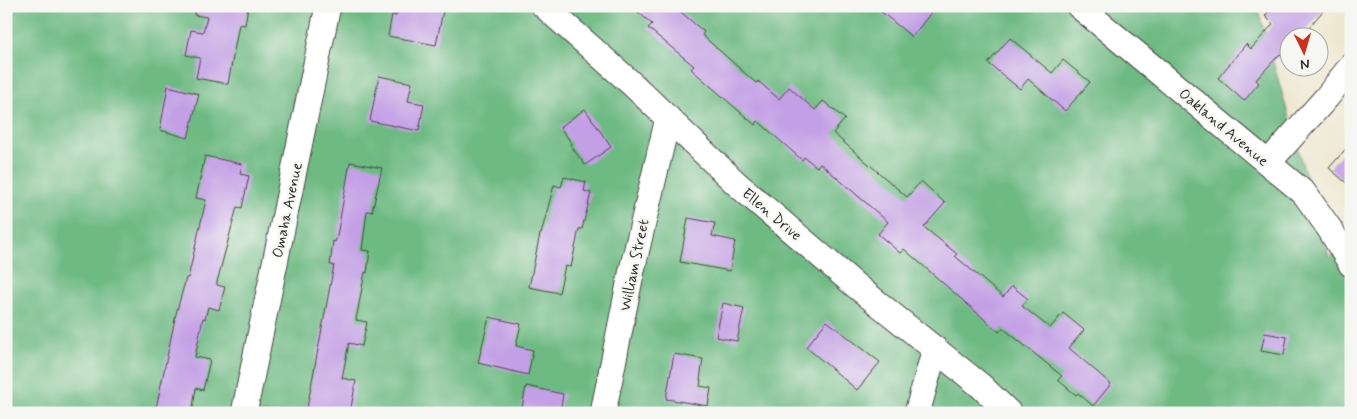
<svg xmlns="http://www.w3.org/2000/svg" width="1357" height="419" font-family="Mynerve,sans-serif">
  <style>
    .forest { fill: #6eba83; stroke: #4c7257 }
    .building { fill: #c39fe5 }
    .lines { fill: none; stroke-linecap: round; stroke-linejoin: round }
    .street-casing { stroke: #484743; stroke-width: 27 }
    .street { stroke: #fff; stroke-width: 25 }
    .labels { text-anchor: middle; stroke-width: 5; stroke-linejoin: round; paint-order: stroke }
    .street-label { font-size: 15px; fill: #2b2b2b; stroke: #f6f6f2 }
  </style>
  <rect width="100%" height="100%" fill="#f6f6f2"/>
  <filter id="ink" filterUnits="userSpaceOnUse"><feTurbulence type="fractalNoise" baseFrequency=".02" numOctaves="2"/><feDisplacementMap in="SourceGraphic" scale="10" xChannelSelector="R" yChannelSelector="G"/><feConvolveMatrix kernelMatrix="1 2 1 2 8 2 1 2 1" color-interpolation-filters="sRGB"/></filter>
  <filter id="wash" filterUnits="userSpaceOnUse"><feTurbulence type="fractalNoise" baseFrequency=".0096" numOctaves="4" result="noise"/><feDisplacementMap in="SourceGraphic" scale="20" xChannelSelector="R" yChannelSelector="G"/><feGaussianBlur stdDeviation="1.12" result="paint"/><feColorMatrix in="noise" values="0 0 0 0 0 0 0 0 0 0 0 0 0 0 0 0 0 1.4 0 .05"/><feComposite in="paint" operator="in"/></filter>
  <g filter="url(#wash)">
    <rect width="100%" height="100%" fill="#eee6cc"/>
    <!-- forest -->
    <path class="forest" d="M6,6H1257L1329,256L1351,243V413H6Z"/>
    <g id="blocks">
      <!-- building -->
      <g class="building">
        <path d="M195,6H248L245,25L239,24L228,84L196,78L200,58L186,55L191,30L203,32L207,17L194,15Z"/>
        <path d="M398,6H444L436,45L388,36L392,15L396,16Z"/>
        <path d="M631,6H674L704,32L702,35L756,83L758,81L779,99L789,87L815,110L823,101L845,119L833,133L907,197L921,181L945,203L924,227L957,254L955,256L1003,297L1012,286L1028,299L1022,306L1050,328L1063,313L1084,330L1069,348L1111,384L1093,406L1078,393L1076,395L1058,380L1062,376L1003,328L999,332L904,249L900,253L878,234L888,222L820,163L817,167L804,157L802,160L758,121L755,125L691,69L694,66L648,28L652,24Z"/>
        <path d="M874,6H936L912,37Z"/>
        <path d="M1273,6H1327L1300,38H1290V62L1280,54L1256,80L1259,83L1244,101L1218,78L1246,44L1251,49L1273,24L1265,16Z"/>
        <path d="M1010,38L1052,73L1063,60L1090,82L1065,111L1028,79L1020,89L988,63Z"/>
        <path d="M379,76L412,83L408,101L424,104L419,131L370,121Z"/>
        <path d="M168,86L199,94L188,138L160,130Z"/>
        <path d="M585,109L611,147L585,165L571,146L572,144L560,127Z"/>
        <path d="M1351,143V187L1329,168Z"/>
        <path d="M205,156L242,164L240,174L249,176L242,208L237,207L217,282V285L225,287L219,310L208,307L205,319L203,318L195,357L210,360L203,390L196,388L192,413H155L176,314L186,278H188L206,200L196,198Z"/>
        <path d="M350,162L382,168L372,212L367,211L362,250L370,251L367,273L365,272L356,320L367,322L362,346L349,343L342,378L356,381L350,413H306L334,265H330L333,241L335,242L337,236Z"/>
        <path d="M564,177L586,182L584,191L591,193L582,229H579L571,267L565,266L559,293L529,287L540,234H541L554,185L561,187Z"/>
        <path d="M688,218L715,223L712,236L735,241L730,271L680,262Z"/>
        <path d="M723,303L744,308L737,341L716,337Z"/>
        <path d="M489,317L521,324L516,346L533,350L528,375L478,363Z"/>
        <path d="M827,321L880,362L857,390L806,347Z"/>
        <path d="M1265,333L1287,337L1284,355L1261,351Z"/>
        <path d="M674,354L703,359L700,380H701L700,386L711,388L708,406L666,399Z"/>
        <path d="M526,386L563,394L560,413H521Z"/>
      </g>
    </g>
  </g>
  <g filter="url(#ink)">
    <use href="#blocks" fill-opacity="0" stroke="#484743" stroke-width="1"/>
    <g class="lines">
      <!-- street casing -->
      <g class="street-casing">
        <g id="street">
          <path d="M544,6L632,84L738,185L855,285L981,386L1009,413"/>
          <path d="M1079,6L1304,193L1329,228L1351,264"/>
          <path d="M1268,163L1327,97L1351,66"/>
          <path d="M244,413L328,6"/>
          <path d="M603,413L631,274L668,118"/>
          <path d="M917,413L935,349"/>
        </g>
      </g>
      <!-- street -->
      <use href="#street" class="street"/>
    </g>
  </g>
  <g class="labels">
    <!-- street labels -->
    <g class="street-label">
      <text transform="translate(1224 127) rotate(40)" y="5">Oakland Avenue</text>
      <text transform="translate(287 210) rotate(-78)" y="5">Omaha Avenue</text>
      <text transform="translate(772 214) rotate(40)" y="5">Ellen Drive</text>
      <text transform="translate(634 265) rotate(-78)" y="5">William Street</text>
    </g>
  </g>
  <!-- margin -->
  <rect width="1357" height="419" fill="none" stroke="#f6f6f2" stroke-width="25"/>
  <!-- north arrow -->
  <g transform="translate(1304 52) rotate(175)"><circle r="24" fill="#f6f6f2" stroke="#a5a5a2"/>
  <path d="M0-4L9 19L0 12L-9 19Z" fill="#c8321e"/>
  <text y="-8" font-size="14" font-weight="bold" text-anchor="middle" fill="#2b2b2b">N</text>
  </g>
</svg>
